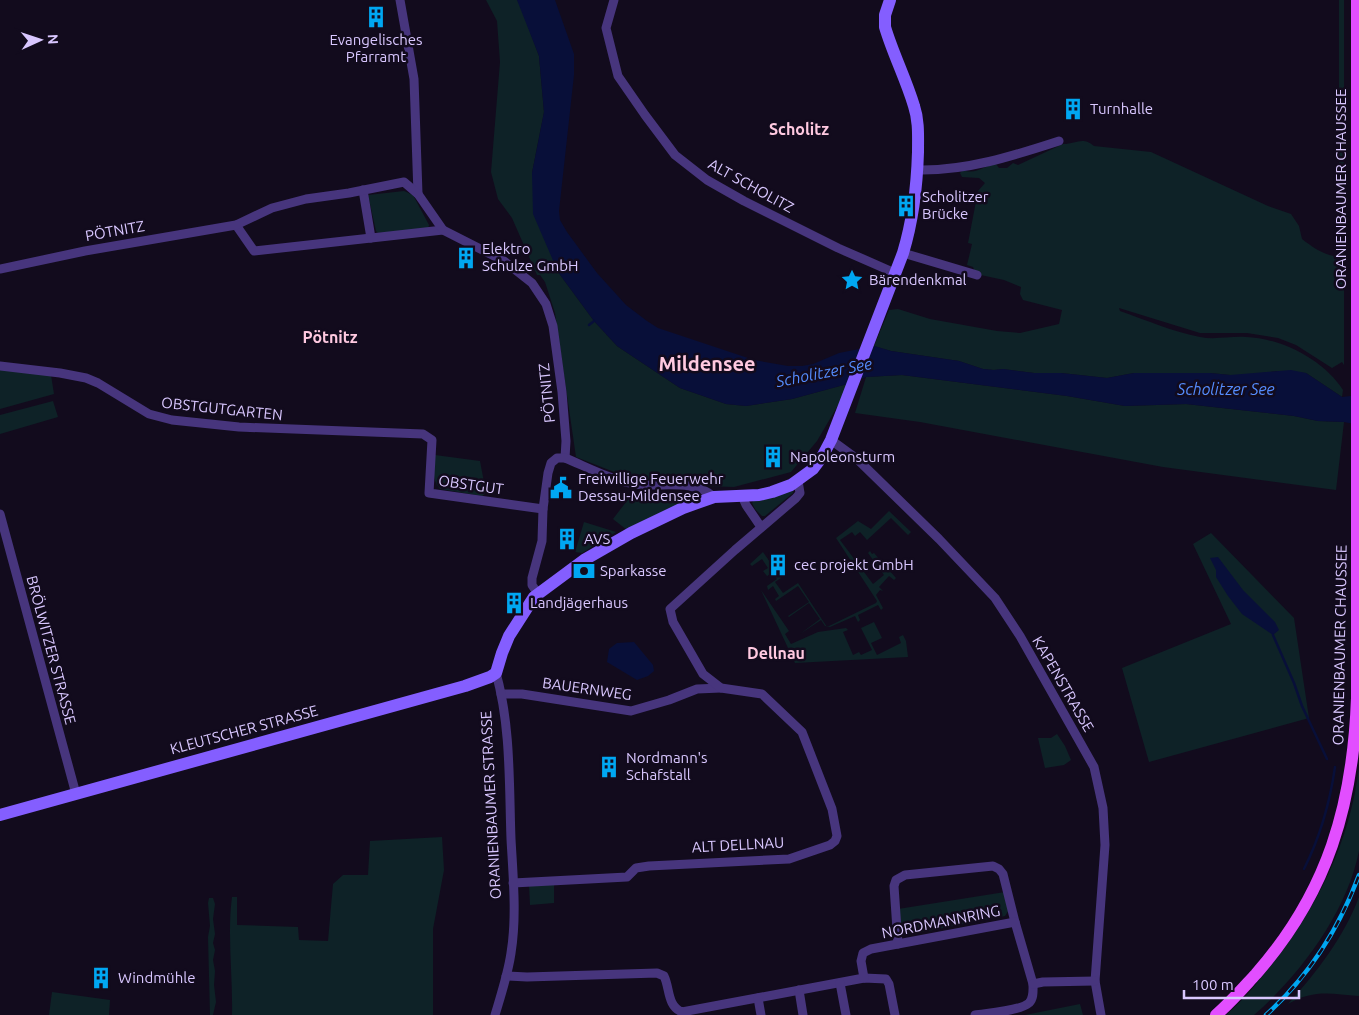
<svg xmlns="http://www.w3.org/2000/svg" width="1359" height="1015" font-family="Ubuntu,sans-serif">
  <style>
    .green { fill: #0e2227 }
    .water { fill: #080f39 }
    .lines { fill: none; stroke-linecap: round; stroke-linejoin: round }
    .stream { stroke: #080f39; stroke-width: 2.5 }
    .street { stroke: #47357d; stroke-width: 9 }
    .secondary { stroke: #845eff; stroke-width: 12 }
    .primary { stroke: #e24eff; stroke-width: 12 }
    .rail-casing { stroke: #00a7f2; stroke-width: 4.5 }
    .rail { stroke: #120b1d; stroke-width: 2.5; stroke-dasharray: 8; stroke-linecap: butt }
    .labels { text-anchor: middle; stroke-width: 5; stroke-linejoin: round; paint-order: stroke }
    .poi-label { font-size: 15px; fill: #d9c7ff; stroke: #120b1d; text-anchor: start }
    .street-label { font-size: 15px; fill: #d9c7ff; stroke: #120b1d }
    .neighbourhood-label { font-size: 16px; font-weight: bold; fill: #ffc9e0; stroke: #120b1d }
    .water-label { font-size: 16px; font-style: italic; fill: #558dff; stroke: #120b1d }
    .district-label { font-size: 20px; font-weight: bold; fill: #ffc9e0; stroke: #120b1d }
  </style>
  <rect width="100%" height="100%" fill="#120b1d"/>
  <!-- green -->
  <g class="green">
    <path d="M486,0H517L520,5L539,56L544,112L532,173L558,272L594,321L617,346L680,388L726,404L746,406L792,399L851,383L817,441L791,472L734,487L703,486L680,481L632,479L576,457L555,313L545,282L540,275H537L512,218L498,199L491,172L500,62L497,21Z"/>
    <path d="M1339,0H1344V365L1342,362L1332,368L1296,345L1278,338L1247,333H1200L1119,308L1120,311C1146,320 1173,332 1200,337C1215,340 1230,336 1246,337C1281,338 1324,360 1343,390L1342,397L1306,373L1277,371L1249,375H1230L1210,373H1134L1107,378L1061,373H1034L1003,369L994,370L983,369L959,361L891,351L874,346L889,310L898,309L930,319L997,331L1020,333L1059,324L1062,310L1023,300L1020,294L1021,287L1004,280L976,274L973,267L967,265L972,244L968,243L978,191L985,183L979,178L962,177L960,173L963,170C976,175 983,166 996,164L999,168H1007L1013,163L1018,165L1063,144C1077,144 1082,136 1094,146L1151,152L1268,206L1291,214L1299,226L1302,239C1311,246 1322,254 1334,256L1338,248L1339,226Z"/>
    <path d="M404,191L413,195L429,225L428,229L378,233L376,231L368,195Z"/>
    <path d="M0,369L51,375L54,394L0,409Z"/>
    <path d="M902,375L1067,396L1125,406L1186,404L1294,416L1318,421L1344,422L1336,490L1163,467L920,422L855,413L866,377Z"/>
    <path d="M53,401L58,417L0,434V415Z"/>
    <path d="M435,455L480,461L486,493L482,496L440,489C431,479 434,468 435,455Z"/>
    <path d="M793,491V493L765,516H762L755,509L752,503L754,500Z"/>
    <path d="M633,493L693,497L627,530L613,519Z"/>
    <path d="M889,511L911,532L908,535L891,518L867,540L860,532L855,536L852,532L840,540L873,584L884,575L868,553L870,551L872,554L874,553L896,578L894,580L889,576L879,587L883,591L880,590L876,595L883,608L881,610L878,605L858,615L860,620L858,622L855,616L830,627L825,626L821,620L800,634L820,619L809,603L789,617L788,616L809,602L798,586L776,601L775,599L779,596L773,586L768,590L767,586L777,579L772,573L767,576L763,571L768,568L762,559L752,566L750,564L763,552L781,578L775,582L783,593L798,583L827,627L876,603L877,601L836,538L858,521L871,529Z"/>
    <path d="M584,522L616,532L582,553L575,552Z"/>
    <path d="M1211,533L1294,618L1309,718L1149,762L1122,668L1231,624L1193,544Z"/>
    <path d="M761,590L789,631L785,634L791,644L818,632L846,628L848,630L843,632L853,655L859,652L861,655L872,650L861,628L874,622L882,638L871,643L877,655L901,643L899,637L903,635L906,641L908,657L795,663Z"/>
    <path d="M1057,734L1065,746L1071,760L1064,765L1045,768L1038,738H1051Z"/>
    <path d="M1359,767C1359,786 1359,805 1359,824C1359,833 1359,842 1359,851C1347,912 1300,975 1254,1015H1226C1240,1003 1253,988 1265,973C1314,914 1350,844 1359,767Z"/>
    <path d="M442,837L444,870L433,929V1015H232C233,977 227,935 232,897H237V925L298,927L299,940L328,941L333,884L343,875H368L370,841Z"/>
    <path d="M554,884V903L530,905L529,885Z"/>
    <path d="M1005,892L1009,910L1005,916L902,936L901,934L898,909Z"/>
    <path d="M1359,897V996C1331,994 1314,989 1288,1004C1317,972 1344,937 1359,897Z"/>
    <path d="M209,898H213L215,904L213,919L215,934L213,943L215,950L213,960L215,971L214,985L216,1002L213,1015H210L208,937L210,926L208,903Z"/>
    <path d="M52,992L110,1000L109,1015H49Z"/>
    <path d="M1080,1004L1083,1015H1023H1025Z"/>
  </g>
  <!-- water -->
  <g class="water">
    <path d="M517,0H555L574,54V75L559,211L560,220L567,232L597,273L626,305L647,321L658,328L754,360L788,366H802L813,364L839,353L874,346L891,351L959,361L983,369L994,370L1003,369L1034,373H1061L1107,378L1134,373H1210L1230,375L1291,370L1306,373L1342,397L1359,395V425L1344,422L1318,421L1294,416L1186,404L1125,406L1067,396L902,375L866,377L851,383L792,399L746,406L726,404L680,388L617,346L594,321L558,272L533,214L532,173L544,112L539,56Z"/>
    <path d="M1218,557L1243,590L1275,622L1279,630L1273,635L1242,614L1228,596L1216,577V570L1210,558Z"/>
    <path d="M634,642L653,665L654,671L648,676L637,680L607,662L609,649L617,643Z"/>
  </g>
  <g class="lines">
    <!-- stream -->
    <g class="stream">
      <path d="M589,325L594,321"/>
      <path d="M1273,635L1294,683L1302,706L1327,759"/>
      <path d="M1304,869C1320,837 1330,802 1335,767"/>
    </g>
    <!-- street -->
    <g class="street">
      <path d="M400,0L414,79L418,194"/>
      <path d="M614,0L606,28L618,76L645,115L675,155L707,180L744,201L838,248L895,273"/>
      <path d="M918,170C966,171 1013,156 1059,141"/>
      <path d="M363,190L371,238"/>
      <path d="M236,225L254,251L443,230"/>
      <path d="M903,253L977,275"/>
      <path d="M0,269L85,251L236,225L272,208L306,199L349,193L404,182L418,194L443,230L504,261L532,283L546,304L553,326L562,392L566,441L565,458"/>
      <path d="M0,366L60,373L86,378L98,383L149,414L172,420L239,427L423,434L432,440L429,493L543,509"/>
      <path d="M831,440L857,459L939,539L995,598L1020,636L1094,767L1103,808L1105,845L1095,981L1101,1015"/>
      <path d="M742,496L746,505L761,527"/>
      <path d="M0,514L76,794"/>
      <path d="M538,594L532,585V578L542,541L543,509L548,473L551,463L557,458H565C587,467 611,480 635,484C661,488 692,478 714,497"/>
      <path d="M501,694H522L631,711L669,700L697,689L721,688"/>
      <path d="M513,883L627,877L636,868L649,866L789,859L830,845L835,841L837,836L832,809L802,732L762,694L721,688L703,674L673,622L670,609L735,550L796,498L800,493L798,481"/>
      <path d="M898,944L894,886L896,880L905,875L993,866L999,869L1003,874L1015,922"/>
      <path d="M506,976L527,977L657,973L664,976C670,988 667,1006 682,1012L864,978L886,979L889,984L895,1015"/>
      <path d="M864,978L861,961L863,953L871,949L1015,922L1033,984C1033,991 1034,998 1029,1003C1020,1011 988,1013 975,1015"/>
      <path d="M840,983L846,1015"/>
      <path d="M1033,984L1043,982L1095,981"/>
      <path d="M799,990L803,1015"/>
      <path d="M758,998L761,1015"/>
      <path d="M495,1015C501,995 508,974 511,953C517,916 513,876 511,839C509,785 511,726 496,673"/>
    </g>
    <!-- secondary -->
    <path class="secondary" d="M0,815L465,686L490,677L496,673L502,653L509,636L534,597L584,560L631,533L683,508L714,497L759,495L772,492L791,485L813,469L822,457L831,440L903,253C913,220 917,187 918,152C918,136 919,121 914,106C906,79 893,54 885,27V15L890,0"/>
    <!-- primary -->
    <path class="primary" d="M1216,1015C1230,1003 1243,988 1256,974C1328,892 1353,805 1357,698V0"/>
    <!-- rail casing -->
    <g class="rail-casing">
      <path id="rail" d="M1266,1015C1309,976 1339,929 1359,875"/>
    </g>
    <!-- rail -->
    <use href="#rail" class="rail"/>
  </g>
  <!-- icons -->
  <defs>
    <g id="building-bare" transform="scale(1.725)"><path d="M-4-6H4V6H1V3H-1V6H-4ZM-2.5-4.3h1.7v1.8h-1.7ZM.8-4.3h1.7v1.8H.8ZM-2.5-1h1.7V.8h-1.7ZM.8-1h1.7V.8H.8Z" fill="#00a7f2" stroke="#120b1d" stroke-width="2.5" paint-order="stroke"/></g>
    <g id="sight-bare" transform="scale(1.725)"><path d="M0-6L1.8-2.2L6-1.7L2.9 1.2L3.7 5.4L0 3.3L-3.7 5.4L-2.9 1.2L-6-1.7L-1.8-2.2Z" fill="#00a7f2" stroke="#120b1d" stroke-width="2.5" paint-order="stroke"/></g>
    <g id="civic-bare" transform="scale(1.725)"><path d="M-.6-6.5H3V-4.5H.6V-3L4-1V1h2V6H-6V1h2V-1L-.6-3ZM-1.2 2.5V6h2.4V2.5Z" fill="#00a7f2" stroke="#120b1d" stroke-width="2.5" paint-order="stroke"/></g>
    <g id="bank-bare" transform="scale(1.725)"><path d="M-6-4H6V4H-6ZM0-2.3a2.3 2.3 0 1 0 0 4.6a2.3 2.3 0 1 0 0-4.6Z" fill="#00a7f2" stroke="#120b1d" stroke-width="2.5" paint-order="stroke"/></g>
  </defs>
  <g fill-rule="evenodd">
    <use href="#building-bare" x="376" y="17"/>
    <use href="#building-bare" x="1073" y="109"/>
    <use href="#building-bare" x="906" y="206"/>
    <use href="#building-bare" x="466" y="258"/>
    <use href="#sight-bare" x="852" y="280"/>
    <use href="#building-bare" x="773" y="457"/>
    <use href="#civic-bare" x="561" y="488"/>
    <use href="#building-bare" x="567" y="539"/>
    <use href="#building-bare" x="778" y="565"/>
    <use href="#bank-bare" x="584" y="571"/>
    <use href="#building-bare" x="514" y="603"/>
    <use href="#building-bare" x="609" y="767"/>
    <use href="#building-bare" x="101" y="978"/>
  </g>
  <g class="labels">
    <!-- poi labels -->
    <g class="poi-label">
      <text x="376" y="45" text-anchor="middle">Evangelisches<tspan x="376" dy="17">Pfarramt</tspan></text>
      <text x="1090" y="114">Turnhalle</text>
      <text x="922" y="202">Scholitzer<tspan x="922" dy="17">Brücke</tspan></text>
      <text x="482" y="254">Elektro<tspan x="482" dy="17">Schulze GmbH</tspan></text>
      <text x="869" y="285">Bärendenkmal</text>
      <text x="790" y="462">Napoleonsturm</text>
      <text x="578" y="484">Freiwillige Feuerwehr<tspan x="578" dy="17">Dessau-Mildensee</tspan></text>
      <text x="584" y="544">AVS</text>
      <text x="794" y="570">cec projekt GmbH</text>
      <text x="600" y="576">Sparkasse</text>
      <text x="530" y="608">Landjägerhaus</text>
      <text x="626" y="763">Nordmann's<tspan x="626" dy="17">Schafstall</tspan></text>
      <text x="118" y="983">Windmühle</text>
    </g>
    <!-- street labels -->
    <g class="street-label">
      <text transform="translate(751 186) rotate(29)" y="5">ALT SCHOLITZ</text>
      <text transform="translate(1341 189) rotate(-90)" y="5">ORANIENBAUMER CHAUSSEE</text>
      <text transform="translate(115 231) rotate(-10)" y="5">PÖTNITZ</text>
      <text transform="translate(547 393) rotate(-96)" y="5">PÖTNITZ</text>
      <text transform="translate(222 409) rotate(6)" y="5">OBSTGUTGARTEN</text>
      <text transform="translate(471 485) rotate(8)" y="5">OBSTGUT</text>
      <text transform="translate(1340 645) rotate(-89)" y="5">ORANIENBAUMER CHAUSSEE</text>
      <text transform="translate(51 650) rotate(75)" y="5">BRÖLWITZER STRASSE</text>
      <text transform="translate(1063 684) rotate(60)" y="5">KAPENSTRASSE</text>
      <text transform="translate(587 689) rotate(8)" y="5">BAUERNWEG</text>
      <text transform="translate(244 730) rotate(-15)" y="5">KLEUTSCHER STRASSE</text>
      <text transform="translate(491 805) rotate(-93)" y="5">ORANIENBAUMER STRASSE</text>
      <text transform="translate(738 845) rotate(-3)" y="5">ALT DELLNAU</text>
      <text transform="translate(941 922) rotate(-11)" y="5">NORDMANNRING</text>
    </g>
    <!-- neighbourhood labels -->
    <g class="neighbourhood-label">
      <text x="799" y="135">Scholitz</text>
      <text x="330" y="343">Pötnitz</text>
      <text x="776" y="659">Dellnau</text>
    </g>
    <!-- water labels -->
    <g class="water-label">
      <text transform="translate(824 372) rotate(-11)" y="6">Scholitzer See</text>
      <text x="1226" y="395">Scholitzer See</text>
    </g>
    <!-- district labels -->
    <g class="district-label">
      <text x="707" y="371">Mildensee</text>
    </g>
  </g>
  <!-- north arrow -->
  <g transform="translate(40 40) rotate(87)" stroke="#120b1d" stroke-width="4" paint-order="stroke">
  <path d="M0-4L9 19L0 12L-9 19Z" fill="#d9c7ff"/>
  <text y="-8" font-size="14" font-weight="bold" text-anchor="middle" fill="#d9c7ff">N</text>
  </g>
  <!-- scale -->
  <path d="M1184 990v8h115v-8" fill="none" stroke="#d9c7ff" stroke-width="2.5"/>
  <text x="1192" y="990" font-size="15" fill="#d9c7ff" stroke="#120b1d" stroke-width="4" paint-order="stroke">100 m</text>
</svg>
